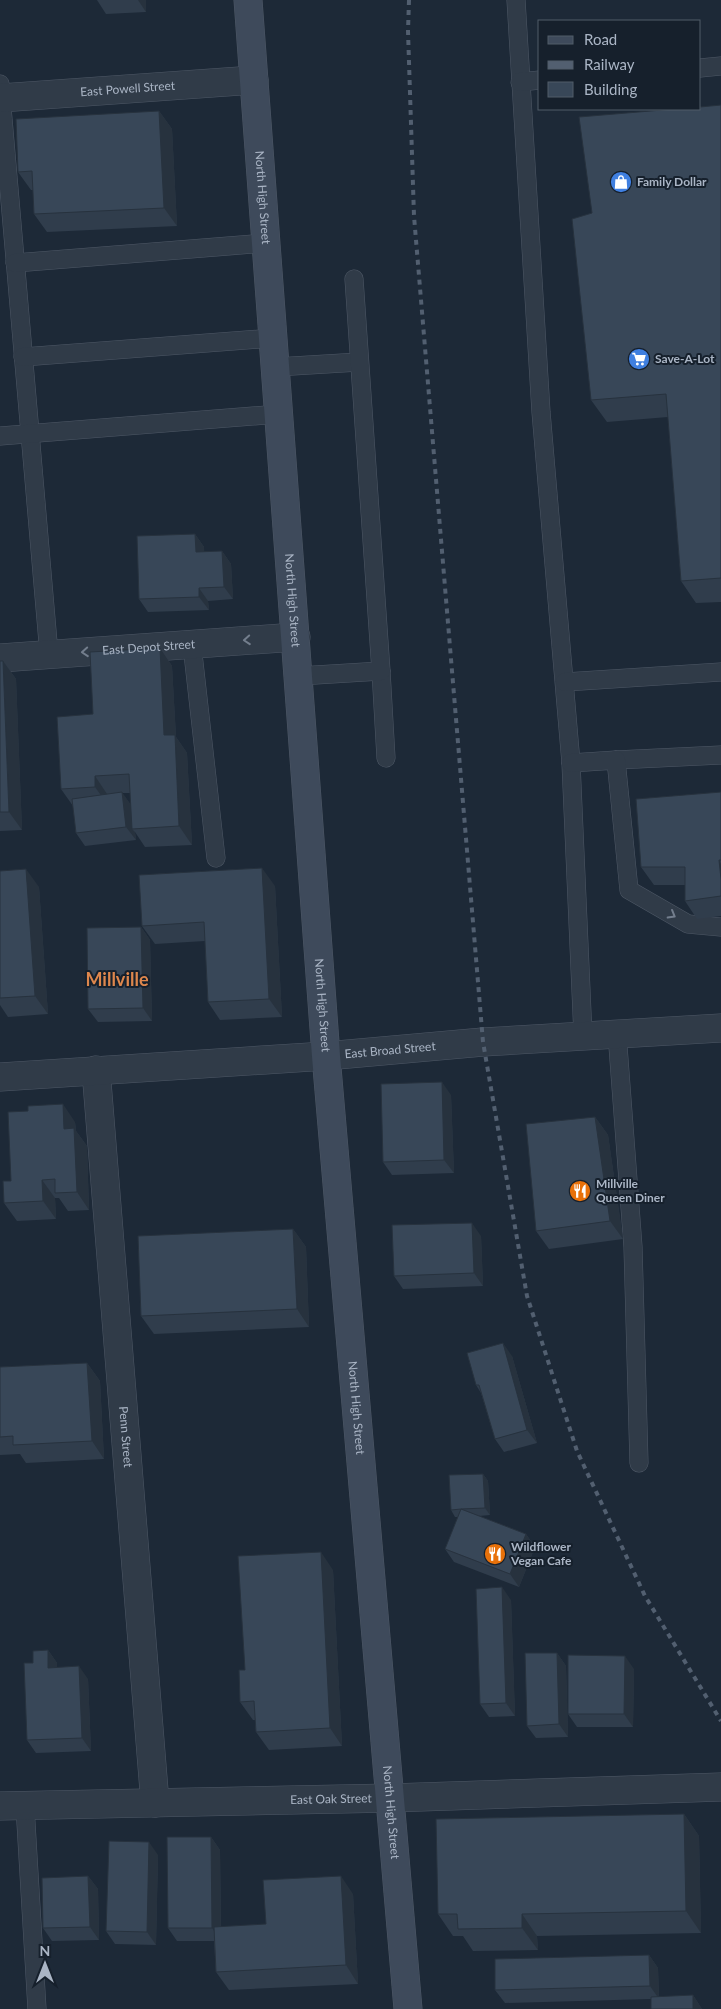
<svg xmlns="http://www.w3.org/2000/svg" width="721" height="2009" font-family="Lato,sans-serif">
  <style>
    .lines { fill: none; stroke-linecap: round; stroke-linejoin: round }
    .lane-casing { stroke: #4e5866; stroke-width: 19 }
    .street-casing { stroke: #4e5866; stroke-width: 29 }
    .secondary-casing { stroke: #4e5866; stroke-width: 29 }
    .lane { stroke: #303b48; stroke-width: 18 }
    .street { stroke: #303b48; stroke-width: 28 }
    .secondary { stroke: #3e4a5b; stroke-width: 28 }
    .rail { stroke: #525f70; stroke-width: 4; stroke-dasharray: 5 5; stroke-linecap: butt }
    .wall { fill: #303d4c; fill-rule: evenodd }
    .shaded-wall { fill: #27323e }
    .building { fill: #384758; stroke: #27323e }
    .oneway { stroke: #737e8d }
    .labels { text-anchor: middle; stroke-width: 4; stroke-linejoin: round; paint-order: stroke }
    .street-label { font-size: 12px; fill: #aab5c5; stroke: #16202c }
    .poi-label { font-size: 12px; font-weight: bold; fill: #aab5c5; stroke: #16202c; text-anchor: start }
    .district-label { font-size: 18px; font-weight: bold; fill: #de874d; stroke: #16202c }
  </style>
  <rect width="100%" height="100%" fill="#1d2937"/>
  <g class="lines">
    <!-- lane casing -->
    <g class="lane-casing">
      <g id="lane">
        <path d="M516,0L541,412L571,763L583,1036"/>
        <path d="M700,68L721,66"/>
        <path d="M520,82L540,80"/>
        <path d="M0,84L49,654"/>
        <path d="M15,263L266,243"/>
        <path d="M23,357L273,338"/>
        <path d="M276,367L359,362"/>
        <path d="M0,436L279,414"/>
        <path d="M192,645L216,858"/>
        <path d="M381,671L386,758"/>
        <path d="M299,676L381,671L354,279"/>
        <path d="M565,682L721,672"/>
        <path d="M616,760L721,755"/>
        <path d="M571,763L616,760L629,890L688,924L721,927"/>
        <path d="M617,1033L633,1247L639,1463"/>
        <path d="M25,1806L37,2009"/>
      </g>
    </g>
    <!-- street casing -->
    <g class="street-casing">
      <g id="street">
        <path id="s1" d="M0,98L254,80"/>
        <path id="s2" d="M0,658L296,637"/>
        <path id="s3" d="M96,1070L155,1803"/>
        <path id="s4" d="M0,1077L326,1056L483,1042L721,1028"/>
        <path id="s5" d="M0,1806L391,1798L721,1787"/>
      </g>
    </g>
    <!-- secondary casing -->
    <g class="secondary-casing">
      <g id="secondary">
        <path id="s6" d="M248,0L326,1056L408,2009"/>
      </g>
    </g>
    <!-- lane -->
    <use href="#lane" class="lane"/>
    <!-- street -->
    <use href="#street" class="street"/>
    <!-- secondary -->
    <use href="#secondary" class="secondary"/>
    <!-- rail -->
    <path class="rail" d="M409,0L408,31L414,216L483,1042L527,1296L577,1451L645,1596L721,1721"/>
  </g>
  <!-- wall -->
  <g class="wall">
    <path d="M97,0H146V12L106,14Z"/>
    <path d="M721,105V602L696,603L681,581L668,417L607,422L591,400L592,213Z"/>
    <path d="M159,111L172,129L177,226L47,232L34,214L33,190H31L18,172Z"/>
    <path d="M195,534L204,547V552L222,551L231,564L233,599L208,601L209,610L148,612L139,599Z"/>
    <path d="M160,648L172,666L176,737L187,753L192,845L145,847L135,832L136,840L85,846L76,833L73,806L61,789L93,714ZM122,793H130L131,805Z"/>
    <path d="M0,661H3L16,679L22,830L0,831Z"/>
    <path d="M721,792V916L697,919L685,901V885H654L641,867Z"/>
    <path d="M0,871L39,887L48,1014L8,1017L0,1005Z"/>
    <path d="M275,886L282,1017L220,1020L208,1002L205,941L155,944L142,926Z"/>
    <path d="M141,927L150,940L152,1021L98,1022L88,1009Z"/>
    <path d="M451,1095L454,1173L392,1175L383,1162Z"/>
    <path d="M595,1117L608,1135L623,1239L549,1249L536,1231Z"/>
    <path d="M75,1122L76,1131L87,1146L89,1210L68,1211L59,1198H55L56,1219L17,1221L4,1203L11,1181Z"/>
    <path d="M293,1229L306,1247L309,1327L154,1334L141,1316Z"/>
    <path d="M481,1236L483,1286L403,1289L394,1276Z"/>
    <path d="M512,1356L537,1443L504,1452L495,1439L481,1393L476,1385Z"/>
    <path d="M87,1363L100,1381L104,1459L26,1463L20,1454L0,1455V1367Z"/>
    <path d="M483,1474L488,1481L490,1515L479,1516L526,1534L535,1547L519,1587L454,1562L445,1549L458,1517H455L451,1510Z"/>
    <path d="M333,1570L342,1746L269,1750L256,1732L255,1720H253L240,1702L245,1670Z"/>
    <path d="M511,1600L515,1716L489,1717L480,1704Z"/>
    <path d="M48,1650L57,1663V1667L88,1679L91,1751L36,1753L27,1740L33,1663Z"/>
    <path d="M557,1653L566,1666L568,1737L536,1738L527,1726Z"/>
    <path d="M634,1669L633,1727H577L568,1714Z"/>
    <path d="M684,1814L699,1836L701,1933L537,1936L538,1950L473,1951L463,1936H453L438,1914Z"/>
    <path d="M211,1837L220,1850L221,1927L266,1924L353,1894L358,1984L229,1990L216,1972L214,1941H177L168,1928Z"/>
    <path d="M158,1855L156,1945L115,1944L106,1931Z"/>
    <path d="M88,1876L98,1889L99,1940L52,1941L43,1928Z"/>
    <path d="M649,1955L658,1968L659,1997L693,1995L702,2009H651V1999L505,2003L495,1990Z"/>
  </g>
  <!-- shaded-wall -->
  <g class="shaded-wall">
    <path d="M138,0H146V12Z"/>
    <path d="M159,111L172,129L177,226L164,208Z"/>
    <path d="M195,534L204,547L205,565L196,552Z"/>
    <path d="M222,551L231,564L233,599L224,587Z"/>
    <path d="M199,588L208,601L209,610L199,597Z"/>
    <path d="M160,648L172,666L176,737L187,753L192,845L179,826L164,735Z"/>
    <path d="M3,661L16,679L22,830L9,812Z"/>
    <path d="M95,776L107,794L108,805L95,787Z"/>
    <path d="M122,792L131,805L132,829L135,832L136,840L126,827Z"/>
    <path d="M719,860L721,864V879Z"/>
    <path d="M262,868L275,886L282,1017L269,999Z"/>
    <path d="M26,869L39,887L48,1014L35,996Z"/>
    <path d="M141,927L150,940L152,1021L143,1008Z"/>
    <path d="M442,1082L451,1095L454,1173L444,1160Z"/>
    <path d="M63,1104L75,1122L76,1131L87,1146L89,1210L77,1192L64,1129Z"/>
    <path d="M595,1117L608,1135L623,1239L610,1221Z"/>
    <path d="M42,1180L55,1198L56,1219L43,1201Z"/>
    <path d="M472,1223L481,1236L483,1286L474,1273Z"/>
    <path d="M293,1229L306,1247L309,1327L297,1309Z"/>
    <path d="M503,1343L512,1356L537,1443L527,1430Z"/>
    <path d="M87,1363L100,1381L104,1459L92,1441Z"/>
    <path d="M483,1474L488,1481L490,1515L485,1508Z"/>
    <path d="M526,1534L535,1547L519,1587L510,1574Z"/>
    <path d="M321,1552L333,1570L342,1746L330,1728Z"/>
    <path d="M502,1587L511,1600L515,1716L506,1703Z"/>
    <path d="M48,1650L57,1663V1681L48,1668Z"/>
    <path d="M557,1653L566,1666L568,1737L559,1724Z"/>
    <path d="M625,1656L634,1669L633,1727L624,1714Z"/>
    <path d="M79,1666L88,1679L91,1751L82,1738Z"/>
    <path d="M684,1814L699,1836L701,1933L686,1911Z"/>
    <path d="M211,1837L220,1850L221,1941L212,1928Z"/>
    <path d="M149,1842L158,1855L156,1945L147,1932Z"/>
    <path d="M88,1876L98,1889L99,1940L90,1927Z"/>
    <path d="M341,1876L353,1894L358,1984L346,1965Z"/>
    <path d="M522,1914L537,1936L538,1950L522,1928Z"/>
    <path d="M649,1955L658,1968L659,1999L650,1986Z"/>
    <path d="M693,1995L702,2009H693Z"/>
  </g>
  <!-- building -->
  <g class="building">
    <path d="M721,105V578L681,581L666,394L591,400L572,219L592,213L579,117L674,109H700V107Z"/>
    <path d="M159,111L164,208L34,214L32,171L18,172L16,119Z"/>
    <path d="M195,534L196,552L222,551L224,587L199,588V597L139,599L137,536Z"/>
    <path d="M160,648L164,735H175L179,826L132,829L129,774L95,776V787L61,789L57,717L93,714L90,652Z"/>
    <path d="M0,661H3L9,812H0Z"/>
    <path d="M122,792L126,827L76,833L72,799Z"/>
    <path d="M721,792V860H719L721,879V896L685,901V867H641L636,799Z"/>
    <path d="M262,868L269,999L208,1002L204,922L142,926L139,875Z"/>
    <path d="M26,869L35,996L0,998V871Z"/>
    <path d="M141,927L143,1008L88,1009L87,928Z"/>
    <path d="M442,1082L444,1160L383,1162L381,1084Z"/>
    <path d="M63,1104L64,1129L74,1128L77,1192L55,1193V1179L42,1180L43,1201L4,1203L3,1181H11L8,1112L28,1111V1106Z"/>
    <path d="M595,1117L610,1221L536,1231L526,1124Z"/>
    <path d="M472,1223L474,1273L394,1276L392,1225Z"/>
    <path d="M293,1229L297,1309L141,1316L138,1236Z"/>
    <path d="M503,1343L527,1430L495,1439L479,1385H476L467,1353Z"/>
    <path d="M87,1363L92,1441L13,1445V1436L0,1437V1367Z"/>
    <path d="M483,1474L485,1508L461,1509L451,1510L449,1475Z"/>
    <path d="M461,1509L526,1534L510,1574L445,1549Z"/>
    <path d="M321,1552L330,1728L256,1732L254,1701L240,1702L239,1670H245L238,1556Z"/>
    <path d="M502,1587L506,1703L480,1704L476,1589Z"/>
    <path d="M48,1650V1668L79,1666L82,1738L27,1740L24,1663H33V1651Z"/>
    <path d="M525,1653H557L559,1724L527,1726Z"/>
    <path d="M568,1655L625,1656L624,1714H568Z"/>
    <path d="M684,1814L686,1911L522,1914V1928L458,1929L457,1914H438L436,1819Z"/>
    <path d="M167,1837H211L212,1928H168Z"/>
    <path d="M109,1841L149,1842L147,1932L106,1931Z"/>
    <path d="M88,1876L90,1927L43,1928L42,1878Z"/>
    <path d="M341,1876L346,1965L216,1972L214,1927L266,1924L263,1880Z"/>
    <path d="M649,1955L650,1986L495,1990V1959Z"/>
    <path d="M693,1995V2009H651V1997Z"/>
  </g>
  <!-- one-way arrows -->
  <defs><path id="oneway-chevron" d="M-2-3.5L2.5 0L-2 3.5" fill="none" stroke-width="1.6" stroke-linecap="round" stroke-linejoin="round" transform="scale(1.25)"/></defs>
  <g class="oneway">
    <use href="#oneway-chevron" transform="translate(247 640) rotate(176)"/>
    <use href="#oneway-chevron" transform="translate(85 652) rotate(176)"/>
    <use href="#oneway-chevron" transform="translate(672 915) rotate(30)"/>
  </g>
  <!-- icons -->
  <defs>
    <g id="shop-disc" transform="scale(1.125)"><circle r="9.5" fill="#3f7fe0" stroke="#16202c"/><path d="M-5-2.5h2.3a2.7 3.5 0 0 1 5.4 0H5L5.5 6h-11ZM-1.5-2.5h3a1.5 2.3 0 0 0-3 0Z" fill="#fff"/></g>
    <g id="supermarket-disc" transform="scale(1.125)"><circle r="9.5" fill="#3f7fe0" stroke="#16202c"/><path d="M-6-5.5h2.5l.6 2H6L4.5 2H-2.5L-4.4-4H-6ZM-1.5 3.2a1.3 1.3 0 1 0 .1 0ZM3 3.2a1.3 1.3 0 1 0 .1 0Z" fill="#fff"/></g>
    <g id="restaurant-disc" transform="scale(1.125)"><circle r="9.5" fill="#e8710a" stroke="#16202c"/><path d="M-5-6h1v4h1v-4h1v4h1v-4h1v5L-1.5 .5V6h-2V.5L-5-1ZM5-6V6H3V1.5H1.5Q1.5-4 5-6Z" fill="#fff"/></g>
  </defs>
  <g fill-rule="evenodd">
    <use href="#shop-disc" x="621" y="182"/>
    <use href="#supermarket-disc" x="639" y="359"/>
    <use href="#restaurant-disc" x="580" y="1191"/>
    <use href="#restaurant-disc" x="495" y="1554"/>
  </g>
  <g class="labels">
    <!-- street labels -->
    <g class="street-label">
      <text dy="4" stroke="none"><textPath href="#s1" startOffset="128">East Powell Street</textPath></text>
      <text dy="4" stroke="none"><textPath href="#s6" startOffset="198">North High Street</textPath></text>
      <text dy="4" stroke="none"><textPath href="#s6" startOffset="602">North High Street</textPath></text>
      <text dy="4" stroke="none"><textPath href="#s2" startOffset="149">East Depot Street</textPath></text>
      <text dy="4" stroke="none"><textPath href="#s6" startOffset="1008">North High Street</textPath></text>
      <text dy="4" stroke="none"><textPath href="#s4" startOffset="391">East Broad Street</textPath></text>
      <text dy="4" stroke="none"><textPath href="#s6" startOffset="1412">North High Street</textPath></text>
      <text dy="4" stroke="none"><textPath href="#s3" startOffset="368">Penn Street</textPath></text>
      <text dy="4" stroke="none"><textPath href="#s5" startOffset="331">East Oak Street</textPath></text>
      <text dy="4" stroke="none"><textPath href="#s6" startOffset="1818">North High Street</textPath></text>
    </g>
    <!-- poi labels -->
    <g class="poi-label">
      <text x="637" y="186">Family Dollar</text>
      <text x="655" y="363">Save-A-Lot</text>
      <text x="596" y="1188">Millville<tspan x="596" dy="14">Queen Diner</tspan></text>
      <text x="511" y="1551">Wildflower<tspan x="511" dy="14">Vegan Cafe</tspan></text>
    </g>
    <!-- district labels -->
    <g class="district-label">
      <text x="117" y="986">Millville</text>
    </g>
  </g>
  <!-- legend -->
  <rect x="538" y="20" width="162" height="90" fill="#16202c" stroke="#515c69"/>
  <rect x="548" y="36" width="25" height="8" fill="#3e4a5b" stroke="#515c69"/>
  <text x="584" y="45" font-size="15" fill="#aab5c5">Road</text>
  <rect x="548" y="61" width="25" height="8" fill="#525f70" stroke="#515c69"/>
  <text x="584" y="70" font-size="15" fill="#aab5c5">Railway</text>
  <rect x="548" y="82" width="25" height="15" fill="#384758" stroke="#515c69"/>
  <text x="584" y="95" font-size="15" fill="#aab5c5">Building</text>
  <!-- north arrow -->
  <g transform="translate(45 1964)" stroke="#16202c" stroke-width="4" paint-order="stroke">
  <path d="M0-4L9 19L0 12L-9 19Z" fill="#aab5c5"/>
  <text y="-8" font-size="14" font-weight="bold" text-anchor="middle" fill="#aab5c5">N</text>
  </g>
</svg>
